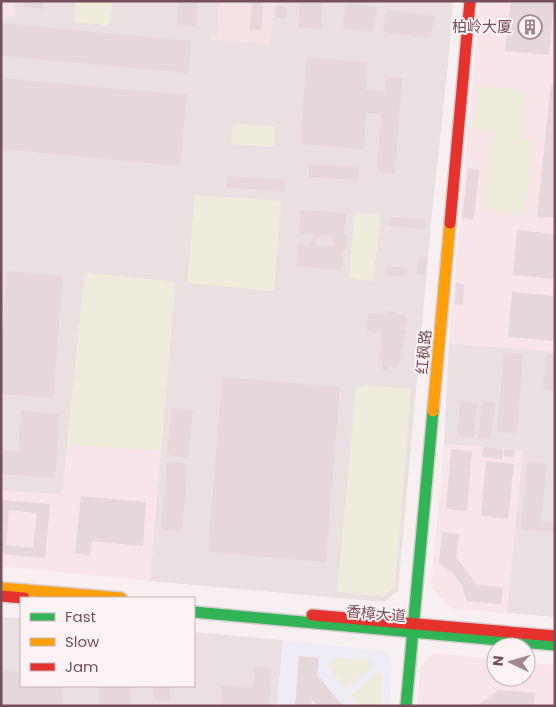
<svg xmlns="http://www.w3.org/2000/svg" width="556" height="707" font-family="Poppins,'Noto Sans SC',sans-serif">
  <style>
    .residential { fill: #f4e3e5 }
    .commercial { fill: #f7e5ea }
    .industrial { fill: #ebe0e1 }
    .education { fill: #f0ecf5 }
    .green { fill: #f0ecdb }
    .building { fill: #e5d7da; fill-rule: evenodd }
    .lines { fill: none; stroke-linecap: round; stroke-linejoin: round }
    .fast-casing { stroke: #d7ccce; stroke-width: 14 }
    .slow-casing { stroke: #d7ccce; stroke-width: 14 }
    .jam-casing { stroke: #d7ccce; stroke-width: 14 }
    .fast { stroke: #30b455; stroke-width: 11 }
    .slow { stroke: #ff9f0a; stroke-width: 11 }
    .jam { stroke: #e5322d; stroke-width: 11 }
    .labels { text-anchor: middle; stroke-width: 4; stroke-linejoin: round; paint-order: stroke }
    .poi-label { font-size: 15px; fill: #774f5c; stroke: #fef3f4; text-anchor: end }
    .street-label { font-size: 15px; fill: #774f5c; stroke: #fef3f4 }
  </style>
  <rect width="100%" height="100%" fill="#f8f0f0"/>
  <!-- residential -->
  <path class="residential" d="M219,1H274L270,44L210,39V34H217Z"/>
  <!-- commercial -->
  <g class="commercial">
    <path d="M1,1H16L15,17L1,16Z"/>
    <path d="M480,1H555V352L449,343Z"/>
    <path d="M67,444L161,451L150,581L1,566V490L62,495Z"/>
    <path d="M444,444L524,450L507,613L451,609L431,587Z"/>
    <path d="M433,653L496,659V677H526V662L555,665V706H417L421,667Z"/>
  </g>
  <!-- industrial -->
  <g class="industrial">
    <path d="M16,1H76L74,22L110,25L112,1H219L217,35L210,34V39L270,44L274,1H453L448,64L432,213L398,591L385,602L150,581L175,282L85,273L62,495L1,490V16L14,17Z"/>
    <path d="M449,343L555,352V617L507,613L523,450L444,444Z"/>
    <path d="M1,617L21,618V686H194V632L283,640L277,706H1Z"/>
  </g>
  <!-- education -->
  <path class="education" d="M283,640L386,651L392,667L389,706H277Z"/>
  <!-- green -->
  <g class="green">
    <path d="M76,1H112L110,25L74,22Z"/>
    <path d="M477,86L527,91L522,139L533,140L525,215L483,210L491,136L497,137V132L472,129Z"/>
    <path d="M233,123L275,127L274,147L231,144Z"/>
    <path d="M195,195L281,201L274,291L187,283Z"/>
    <path d="M355,213L381,215L373,281L349,278Z"/>
    <path d="M85,273L175,282L161,451L67,444Z"/>
    <path d="M363,385L411,389L395,587L385,597L337,592L356,390Z"/>
    <path d="M336,657L371,661L374,666L346,689L328,666Z"/>
    <path d="M379,672L384,676L380,706H359L351,695Z"/>
  </g>
  <!-- building -->
  <g class="building">
    <path d="M24,1H43V9L24,7Z"/>
    <path d="M179,1H198L196,26L177,25Z"/>
    <path d="M252,1H263L261,31L250,30Z"/>
    <path d="M300,1L323,2L321,29L298,27Z"/>
    <path d="M511,1H554L549,55L505,51Z"/>
    <path d="M345,3L377,7L374,32L343,29Z"/>
    <path d="M277,6L287,7L286,18L276,17Z"/>
    <path d="M386,10L434,16L431,38L383,32Z"/>
    <path d="M1,23L191,41L188,73L1,56Z"/>
    <path d="M307,57L368,62L366,89L385,91L386,77L402,78L395,173L377,172L381,114L366,113L364,149L300,144Z"/>
    <path d="M1,78L187,95L180,166L1,149Z"/>
    <path d="M551,83H555V218L537,217Z"/>
    <path d="M309,164L359,167L358,180L309,177Z"/>
    <path d="M468,168L479,170L474,219L462,218Z"/>
    <path d="M227,176L286,180L285,192L226,187Z"/>
    <path d="M301,210L346,213L344,234L347,235L346,250H343L341,270L296,266L298,244L309,245L314,234L299,233ZM320,235L334,236L333,247L315,245Z"/>
    <path d="M391,217L427,220L426,229L390,226Z"/>
    <path d="M517,230L555,234V279L513,275Z"/>
    <path d="M419,257L427,258L425,275L417,274Z"/>
    <path d="M386,266L408,268L407,277L385,275Z"/>
    <path d="M7,271L63,276L53,398L1,394V342Z"/>
    <path d="M456,283L464,284L463,305L455,304Z"/>
    <path d="M512,292L555,296V341L508,337Z"/>
    <path d="M387,311L396,312L395,316L399,314L406,316L407,320L406,327L401,329L405,331V335L399,364L397,369L390,366V370L382,369V359H379L382,335L384,333L367,331L368,313L387,314Z"/>
    <path d="M504,352L523,354L517,433L497,432Z"/>
    <path d="M546,353L555,354V391L543,389Z"/>
    <path d="M222,377L340,387L326,562L208,552Z"/>
    <path d="M460,401L477,403L474,437L457,436Z"/>
    <path d="M482,401L495,402L491,439L478,438Z"/>
    <path d="M172,408L193,410L188,457L167,455Z"/>
    <path d="M21,411L60,414L55,478L1,474V451L18,452Z"/>
    <path d="M483,447L503,449L502,459L482,457Z"/>
    <path d="M451,449L472,451L467,511L446,509Z"/>
    <path d="M504,449L515,450L514,457L504,456Z"/>
    <path d="M486,461L514,464L508,519L481,516Z"/>
    <path d="M167,462L188,464L182,531L161,529Z"/>
    <path d="M527,462L547,464L541,521L555,523V532L521,529Z"/>
    <path d="M81,496L146,502L143,546L92,541L90,555L75,553Z"/>
    <path d="M1,500L50,504L45,558L1,554ZM9,510L37,513L33,548L6,545Z"/>
    <path d="M442,532L459,534L456,557L477,585L503,587L501,604L467,601L462,585L452,572L439,564Z"/>
    <path d="M299,656L319,658L317,675L343,706H317L312,699L311,706H295Z"/>
    <path d="M255,667L272,669L269,706L220,705L222,685L253,688Z"/>
    <path d="M1,670L21,672V686H63L62,706H1Z"/>
    <path d="M100,686H132L130,706H99Z"/>
    <path d="M154,686H171L169,701L153,700Z"/>
    <path d="M498,690L535,693L534,706H477Z"/>
  </g>
  <g class="lines">
    <!-- fast casing -->
    <g class="fast-casing">
      <g id="fast">
        <path d="M194,612L555,645"/>
        <path d="M406,706L433,411"/>
      </g>
    </g>
    <!-- slow casing -->
    <g class="slow-casing">
      <g id="slow">
        <path d="M433,411L450,223"/>
        <path d="M1,588L121,598"/>
      </g>
    </g>
    <!-- jam casing -->
    <g class="jam-casing">
      <g id="jam">
        <path d="M450,223L470,1"/>
        <path d="M1,596L24,598"/>
        <path d="M312,615L555,636"/>
      </g>
    </g>
    <!-- fast -->
    <use href="#fast" class="fast"/>
    <!-- slow -->
    <use href="#slow" class="slow"/>
    <!-- jam -->
    <use href="#jam" class="jam"/>
  </g>
  <!-- icons -->
  <defs>
    <g id="building-ring" transform="scale(1.25)"><circle r="9.5" fill="#fef3f4" stroke="#a48790" stroke-width="1.5"/><path d="M-4-6H4V6H1V3H-1V6H-4ZM-2.5-4.3h1.7v1.8h-1.7ZM.8-4.3h1.7v1.8H.8ZM-2.5-1h1.7V.8h-1.7ZM.8-1h1.7V.8H.8Z" fill="#a48790"/></g>
  </defs>
  <g fill-rule="evenodd">
    <use href="#building-ring" x="530" y="27"/>
  </g>
  <g class="labels">
    <!-- poi labels -->
    <g class="poi-label">
      <text x="512" y="32">柏岭大厦</text>
    </g>
    <!-- street labels -->
    <g class="street-label">
      <text transform="translate(424 352) rotate(-85)" y="5">红枫路</text>
      <text transform="translate(376 614) rotate(5)" y="5">香樟大道</text>
    </g>
  </g>
  <!-- border -->
  <rect width="556" height="707" fill="none" stroke="#774f5c" stroke-width="5"/>
  <!-- legend -->
  <rect x="20" y="597" width="175" height="90" fill="#fef3f4" stroke="#c8b1b7"/>
  <rect x="30" y="613" width="25" height="8" fill="#30b455" stroke="#c8b1b7"/>
  <text x="65" y="622" font-size="15" fill="#774f5c">Fast</text>
  <rect x="30" y="638" width="25" height="8" fill="#ff9f0a" stroke="#c8b1b7"/>
  <text x="65" y="647" font-size="15" fill="#774f5c">Slow</text>
  <rect x="30" y="663" width="25" height="8" fill="#e5322d" stroke="#c8b1b7"/>
  <text x="65" y="672" font-size="15" fill="#774f5c">Jam</text>
  <!-- north arrow -->
  <g transform="translate(511 662) rotate(275)"><circle r="24" fill="#fef3f4" stroke="#c8b1b7"/>
  <path d="M0-4L9 19L0 12L-9 19Z" fill="#a48790"/>
  <text y="-8" font-size="14" font-weight="bold" text-anchor="middle" fill="#774f5c">N</text>
  </g>
</svg>
